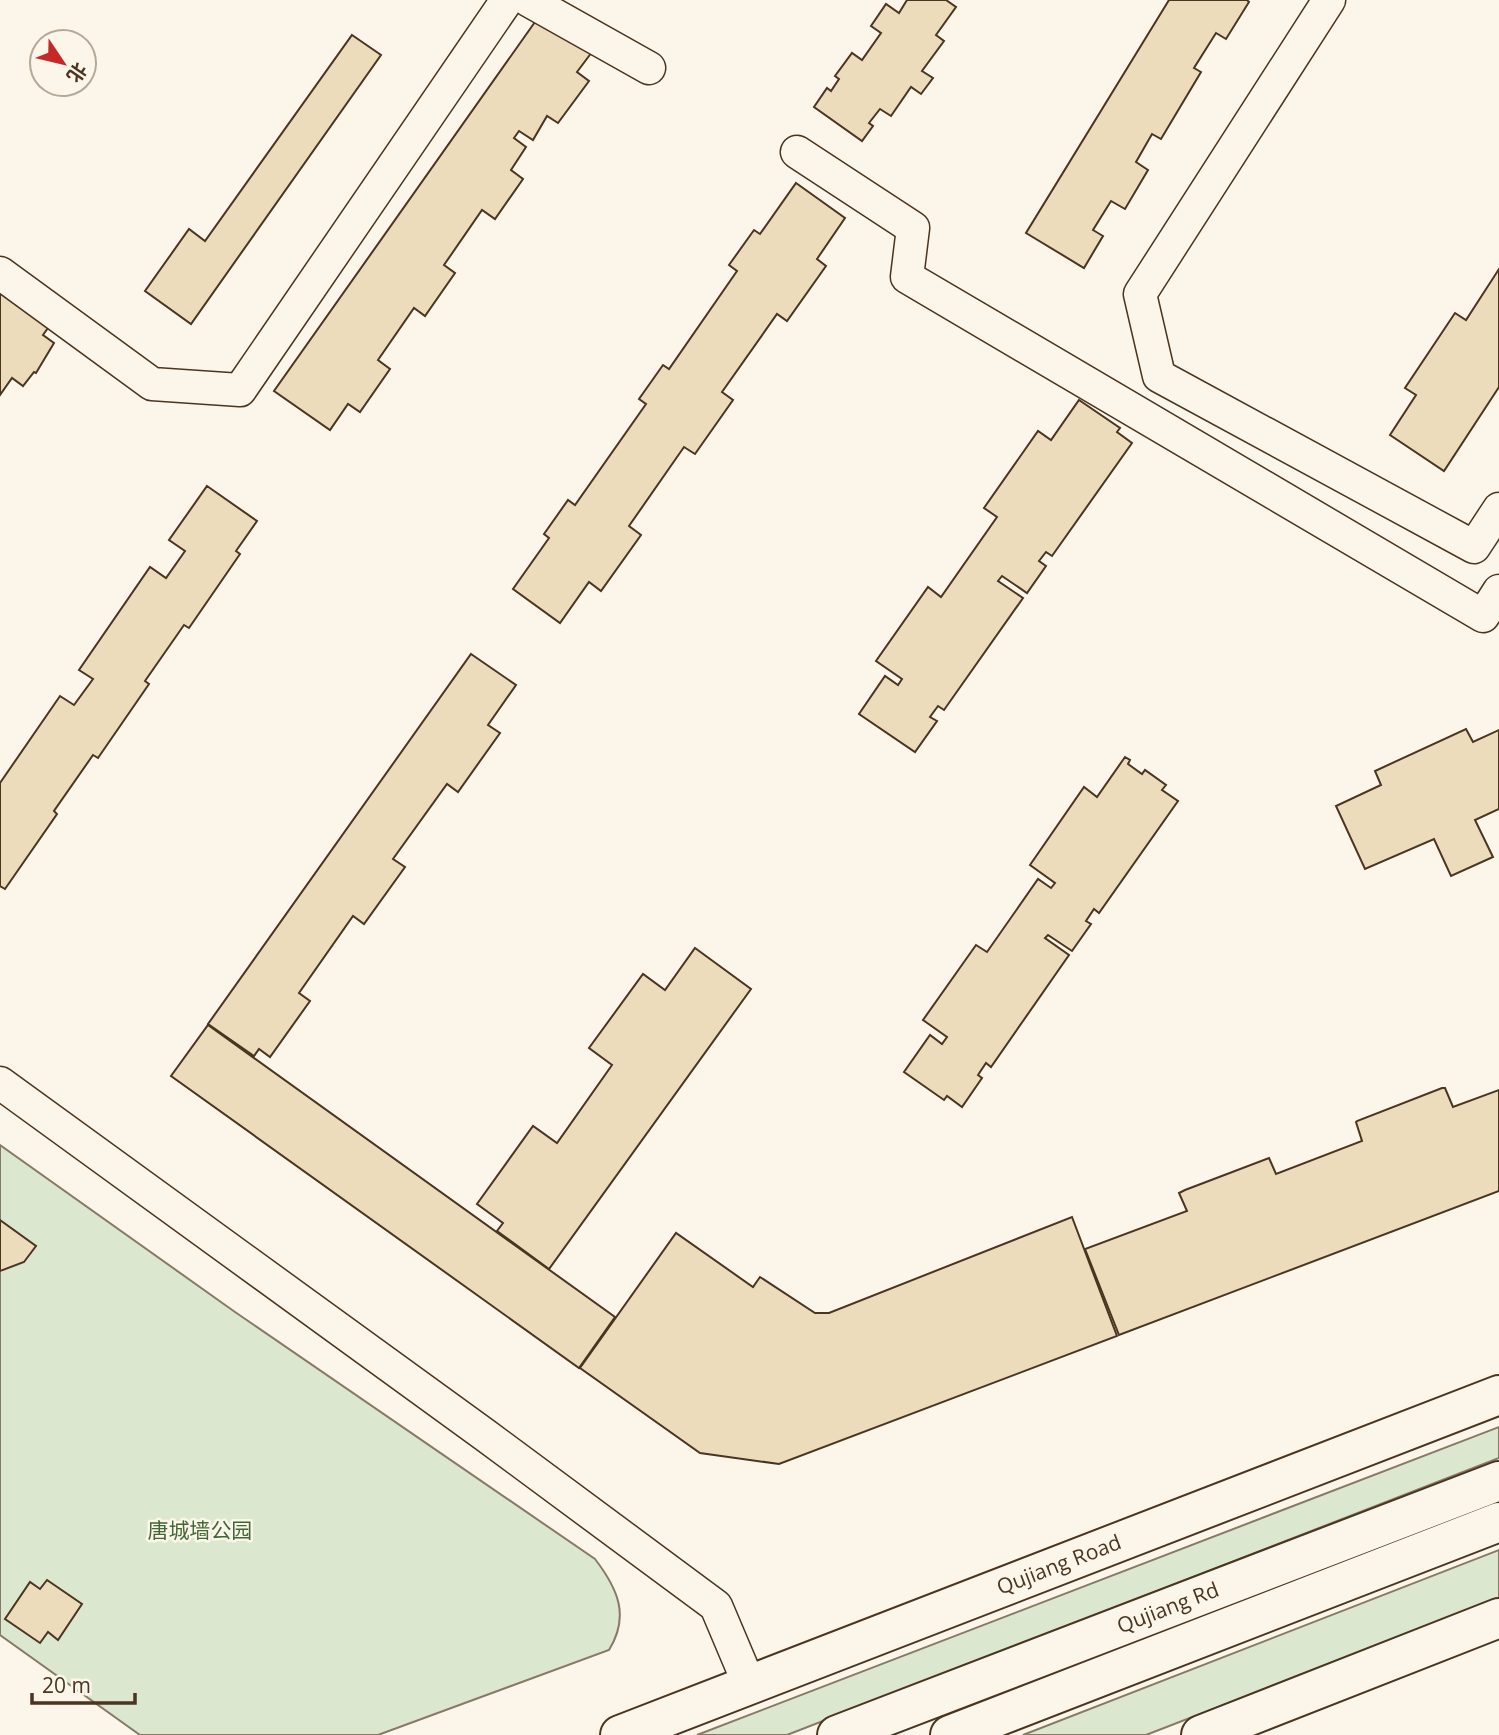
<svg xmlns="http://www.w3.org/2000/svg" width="1499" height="1735" font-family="'Open Sans','Noto Sans SC',sans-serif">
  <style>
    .green { fill: #dce7d0; stroke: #887966; stroke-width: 2 }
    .building { fill: #ecdcbc; stroke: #4a3520; stroke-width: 2 }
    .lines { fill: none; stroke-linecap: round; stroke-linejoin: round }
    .minor-casing { stroke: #4a3520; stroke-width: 35 }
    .secondary-casing { stroke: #4a3520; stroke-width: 42 }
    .trunk-casing { stroke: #4a3520; stroke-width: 42 }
    .minor { stroke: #fbf6e9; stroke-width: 32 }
    .secondary { stroke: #fbf6e9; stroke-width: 38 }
    .trunk { stroke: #fbf6e9; stroke-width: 38 }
    .labels { text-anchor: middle; stroke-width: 5; stroke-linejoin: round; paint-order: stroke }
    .park-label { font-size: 21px; fill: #436837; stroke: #fbf6e9 }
    .street-label { font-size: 21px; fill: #4a3520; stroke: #fbf6e9 }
  </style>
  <rect width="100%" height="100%" fill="#fbf6e9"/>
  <!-- green -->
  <g class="green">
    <path d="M0,1145L235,1312L595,1559C618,1589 630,1616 609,1650L378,1735H140L0,1635Z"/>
    <path d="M1499,1427V1458L787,1735H697Z"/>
    <path d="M1499,1550V1598L1146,1735H1023Z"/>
  </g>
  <!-- building -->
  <g class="building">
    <path d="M907,0H946L956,7L936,35L944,41L922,71L933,78L921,94L911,87L891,116L880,109L869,123L873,126L862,141L814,107L827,88L831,91L839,79L835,76L852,53L862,60L881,33L871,26L886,4L899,13Z"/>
    <path d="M1169,0H1247L1249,2L1226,39L1216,33L1194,68L1201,72L1161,139L1152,134L1136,162L1148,170L1125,209L1111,201L1093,230L1103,236L1084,268L1026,233Z"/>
    <path d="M547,5L595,48L577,72L589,81L558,123L547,116L533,140L519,131L514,138L526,147L511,170L523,179L495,219L482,210L444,265L455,273L425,316L414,308L378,360L390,369L360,412L348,404L330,430L274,391Z"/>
    <path d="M352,35L381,55L191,324L145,291L189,229L205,241Z"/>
    <path d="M796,183L845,218L817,259L826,266L787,321L777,314L722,392L733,400L695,454L684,447L629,526L641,535L601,591L589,582L560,623L513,589L549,538L544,534L568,500L575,505L646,404L639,399L663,365L669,369L737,271L729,265L754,230L760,234Z"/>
    <path d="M1499,269V387L1444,471L1390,435L1416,395L1405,388L1455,313L1466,320Z"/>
    <path d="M0,276L60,311L43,335L54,343L36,373L34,372L23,386L12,378L0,395Z"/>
    <path d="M1079,400L1120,428L1117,432L1132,443L1052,556L1046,552L1039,561L1046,566L1027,593L1002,576L998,581L1023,598L944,710L938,706L930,717L937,721L915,752L859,714L885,676L898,685L902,679L876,661L928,587L941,597L997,517L984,508L1038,431L1051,440Z"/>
    <path d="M207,486L257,521L236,551L240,554L189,628L184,625L145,681L149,684L98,758L93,755L54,811L57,814L5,889L0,886V783L60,696L74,705L93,679L79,670L150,567L166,578L185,551L169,540Z"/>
    <path d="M471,654L516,685L488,725L500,733L458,792L447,784L393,859L405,867L364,924L353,916L299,993L310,1001L270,1057L259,1049L254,1056L208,1024Z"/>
    <path d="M1466,729L1473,742L1499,730V809L1475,820L1493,857L1451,876L1434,839L1365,869L1336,806L1381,785L1375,771Z"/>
    <path d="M1125,757L1130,760L1128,764L1142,774L1145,770L1166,785L1162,790L1178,801L1099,913L1094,909L1086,921L1091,924L1072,951L1048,935L1045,938L1069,955L991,1067L986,1063L978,1075L982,1078L962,1107L947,1096L944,1100L904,1072L930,1035L942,1044L947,1037L923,1020L976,945L987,952L1038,879L1051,888L1055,883L1030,865L1084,787L1097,797Z"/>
    <path d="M695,948L751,989L549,1269L497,1231L503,1223L477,1204L533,1126L557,1143L612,1065L589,1048L643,974L665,990Z"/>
    <path d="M208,1025L615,1317L579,1368L171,1076Z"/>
    <path d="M1442,1088H1445L1453,1107L1499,1090V1191L1119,1335L1085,1249L1187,1211L1179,1193L1185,1190L1269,1158L1276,1174L1362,1141L1356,1122L1357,1121Z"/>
    <path d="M1072,1217L1117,1336L779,1464L700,1453L580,1368L676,1233L753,1287L760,1277L815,1313H829Z"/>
    <path d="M0,1220L36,1246L24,1262L0,1271Z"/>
    <path d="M47,1580L82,1604L58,1640L48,1632L40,1643L5,1619L30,1582L40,1589Z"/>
  </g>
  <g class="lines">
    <!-- minor casing -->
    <g class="minor-casing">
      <g id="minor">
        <path d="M528,0L649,68"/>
        <path d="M1329,0L1140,294L1159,376L1474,547L1499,509"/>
        <path d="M797,152L913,228L907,277L1483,616L1499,591"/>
        <path d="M0,273L152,384L240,390L507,0"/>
        <path d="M0,1083L485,1435L716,1606L749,1684"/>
      </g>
    </g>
    <!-- secondary casing -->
    <g class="secondary-casing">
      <g id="secondary">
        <path d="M620,1735L1499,1395"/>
        <path d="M1201,1735L1499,1618"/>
      </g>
    </g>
    <!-- trunk casing -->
    <g class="trunk-casing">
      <g id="trunk">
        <path d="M837,1735L1499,1481"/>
        <path d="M950,1735L1499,1522"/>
      </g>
    </g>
    <!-- minor -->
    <use href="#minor" class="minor"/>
    <!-- secondary -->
    <use href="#secondary" class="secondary"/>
    <!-- trunk -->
    <use href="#trunk" class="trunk"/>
  </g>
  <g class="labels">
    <!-- park labels -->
    <g class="park-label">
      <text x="200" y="1538">唐城墙公园</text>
    </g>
    <!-- street labels -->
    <g class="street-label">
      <text transform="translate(1059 1565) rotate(-21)" y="7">Qujiang Road</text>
      <text transform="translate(1168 1608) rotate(-21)" y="7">Qujiang Rd</text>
    </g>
  </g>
  <!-- north arrow -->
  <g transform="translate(63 63) rotate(125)"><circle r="33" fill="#fbf6e9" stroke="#b4a999" stroke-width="2"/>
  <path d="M0-5L12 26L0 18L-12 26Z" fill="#c62828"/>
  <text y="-10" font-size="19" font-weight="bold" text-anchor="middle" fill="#4a3520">北</text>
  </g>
  <!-- scale -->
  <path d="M32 1693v10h103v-10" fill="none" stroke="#4a3520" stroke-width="3.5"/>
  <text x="42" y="1693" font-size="21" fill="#4a3520" stroke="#fbf6e9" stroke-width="5" paint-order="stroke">20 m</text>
</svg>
